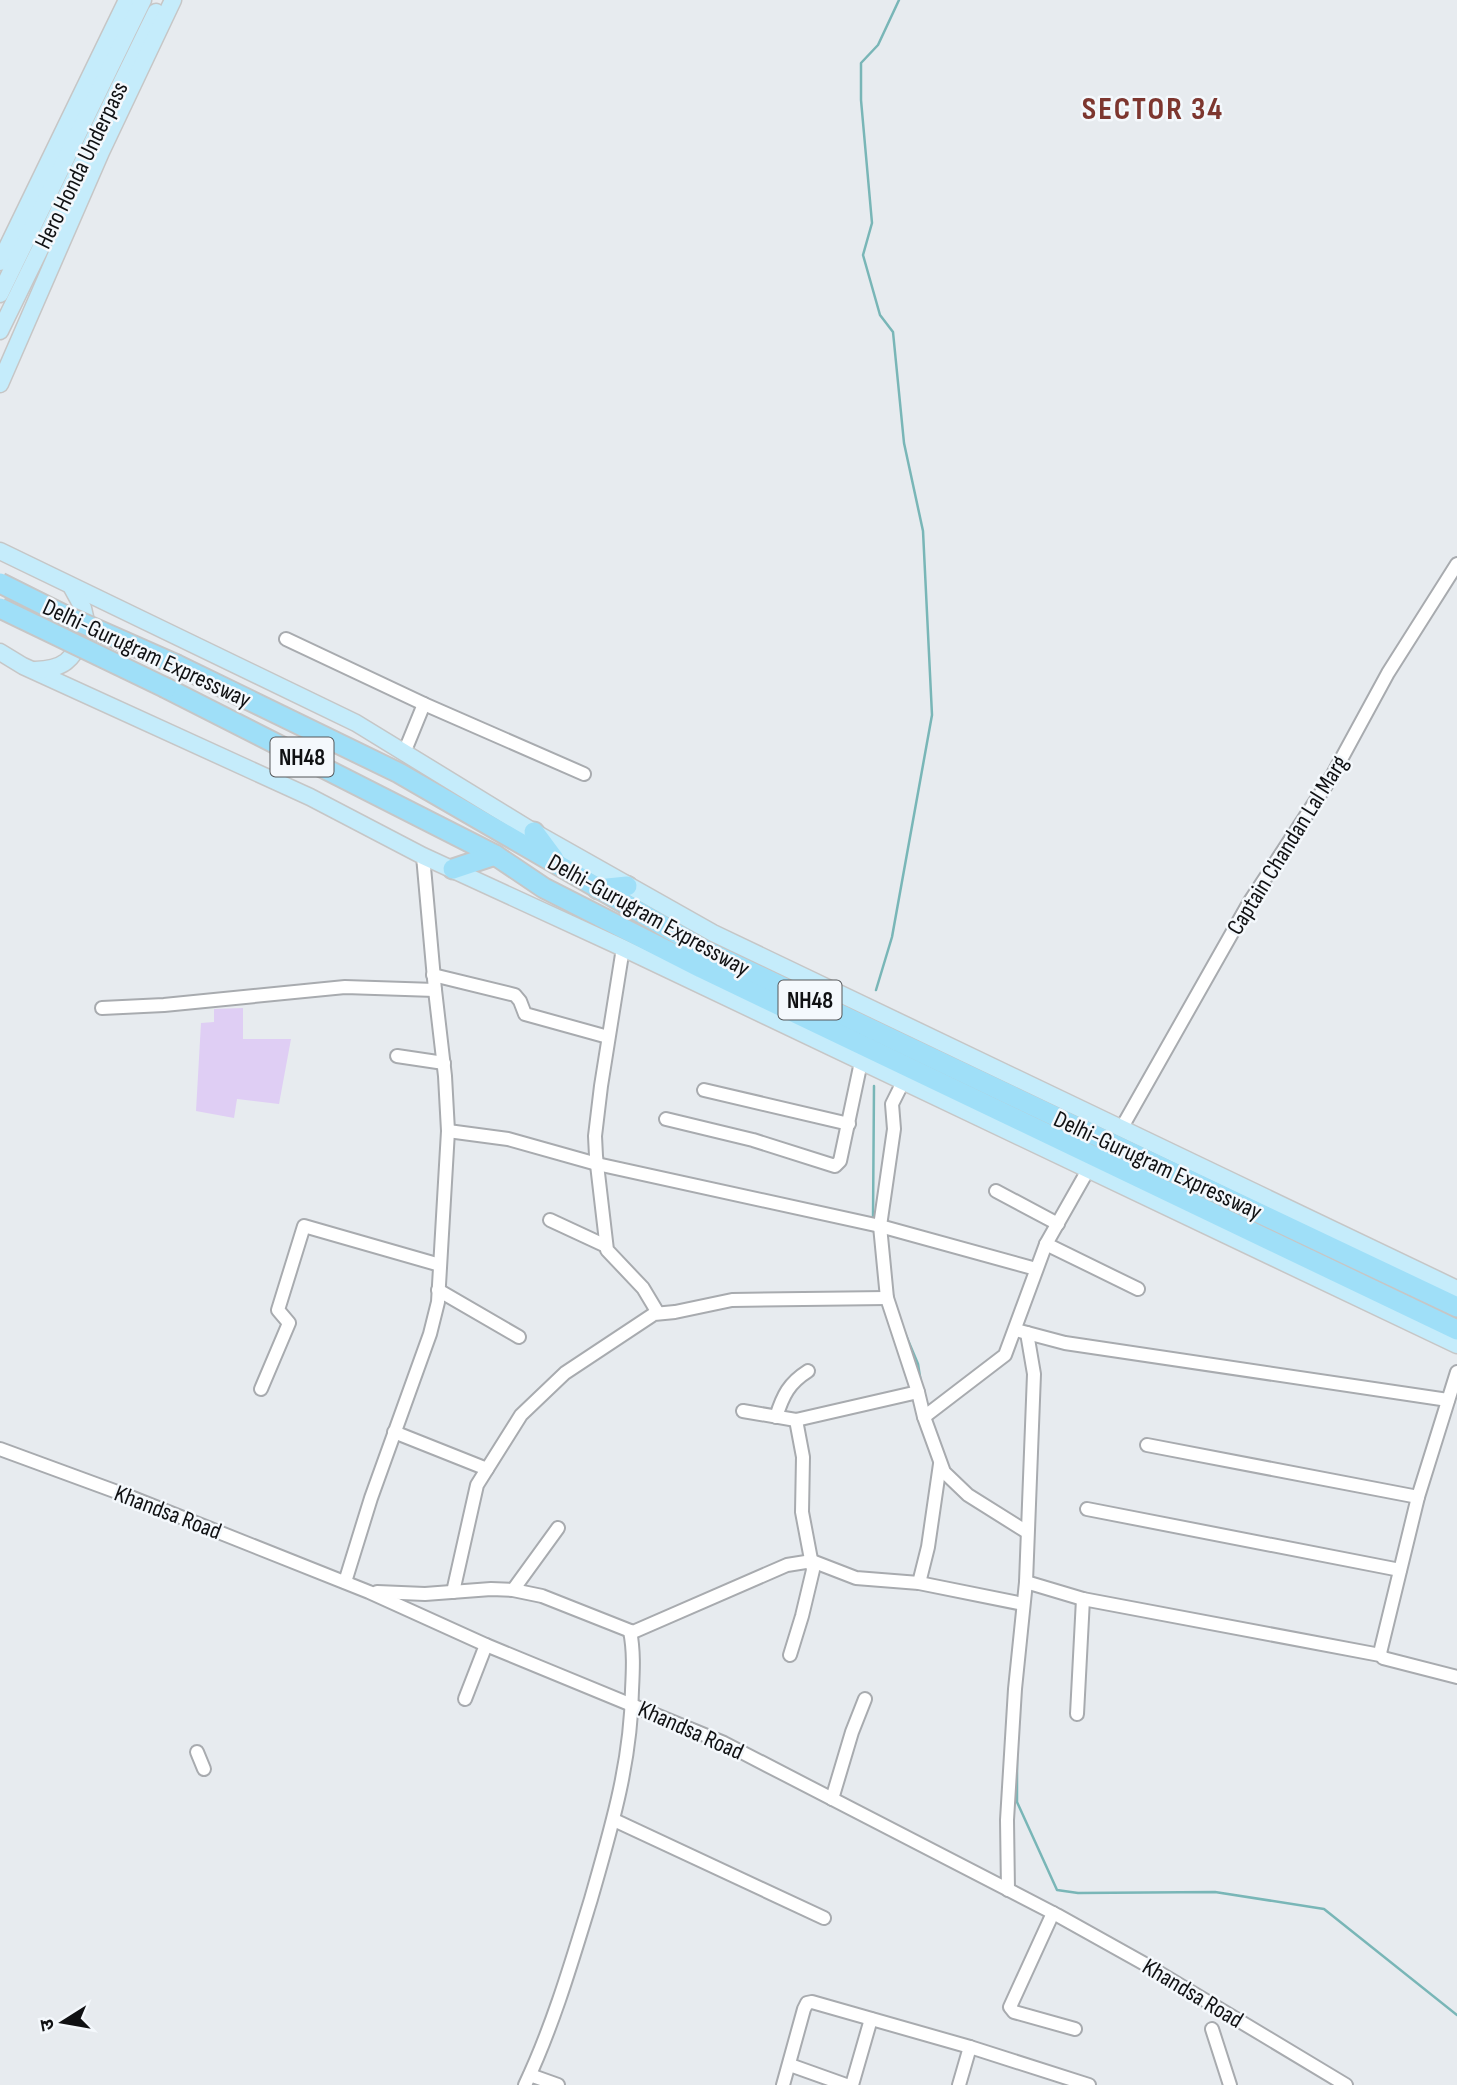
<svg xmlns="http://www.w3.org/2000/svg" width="1457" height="2085" font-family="'Sofia Sans Condensed','Noto Sans Devanagari',sans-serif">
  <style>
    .green { fill: #dfcef4 }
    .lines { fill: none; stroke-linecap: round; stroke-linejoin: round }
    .stream { stroke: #79b6b7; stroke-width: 2.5 }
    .minor-casing { stroke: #a8abaf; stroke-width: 16 }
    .major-casing { stroke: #c6c6c6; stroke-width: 19 }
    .highway-casing { stroke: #c6c6c6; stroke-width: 23 }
    .minor { stroke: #fff; stroke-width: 12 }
    .major { stroke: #c5ecfb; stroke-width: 16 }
    .highway { stroke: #9fdff8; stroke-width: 19 }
    .highway-bridge-casing { stroke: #c6c6c6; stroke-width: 23; stroke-linecap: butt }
    .highway-bridge { stroke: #9fdff8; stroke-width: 19 }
    .labels { text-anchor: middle; stroke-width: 5; stroke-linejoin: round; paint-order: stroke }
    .shield { fill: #f4f8fc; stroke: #545659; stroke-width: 2 }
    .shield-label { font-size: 23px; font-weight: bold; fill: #101113 }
    .street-label { font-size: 24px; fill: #101113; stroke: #f4f8fc }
    .district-label { font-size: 32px; font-weight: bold; letter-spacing: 2px; fill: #7d362f; stroke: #f4f8fc }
  </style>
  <rect width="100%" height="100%" fill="#e7ebef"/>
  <!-- green -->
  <path class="green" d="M243,1008V1039H291L279,1104L237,1099L234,1118L196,1111L201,1023L214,1022V1009Z"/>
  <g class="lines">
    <!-- stream -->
    <g class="stream">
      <path d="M876,990L892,937L932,715L923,531L904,443L893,332L880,315L863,255L872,223L861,100V63L878,45L899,0"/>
      <path d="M873,1219L874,1086"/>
      <path d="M905,1333L918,1364L921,1383"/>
      <path d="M1017,1751V1802L1057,1890L1078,1893L1215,1892L1324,1909L1457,2015"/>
    </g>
    <!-- minor casing -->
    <g class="minor-casing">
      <g id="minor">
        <path d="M286,639L424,704L584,774"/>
        <path d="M404,753L424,704"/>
        <path d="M623,948L601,1086L595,1136L596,1156L607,1250L643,1288L658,1313"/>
        <path d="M433,975L515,995L520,1001L525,1014L608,1037"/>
        <path d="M102,1008L164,1005L345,987L435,990"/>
        <path d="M397,1056L444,1063"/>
        <path d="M903,1082L892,1104L894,1129L880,1226L887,1298L918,1392L924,1417L944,1472L968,1495L1027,1532"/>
        <path d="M704,1090L849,1124"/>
        <path d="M666,1119L753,1140L835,1166L840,1161L861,1062"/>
        <path d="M1121,1129L1249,903L1332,776L1388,673L1457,564"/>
        <path d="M448,1131L508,1139L597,1164L880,1226L1036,1269"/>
        <path d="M996,1191L1058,1224"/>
        <path d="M550,1220L606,1246"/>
        <path d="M1046,1244L1138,1289"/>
        <path d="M438,1290L519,1337"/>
        <path d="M1016,1330L1065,1343L1448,1400"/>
        <path d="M1457,1372L1418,1497L1380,1653L1383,1658L1457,1677"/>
        <path d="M261,1389L289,1323L278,1310L304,1226L440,1265"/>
        <path d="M743,1411L796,1420L918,1392"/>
        <path d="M776,1417C783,1395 789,1383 808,1371"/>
        <path d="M924,1417L1005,1355L1046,1244L1088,1170"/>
        <path d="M394,1432L487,1469"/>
        <path d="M1147,1445L1418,1497"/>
        <path d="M0,1449L128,1496L369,1592L486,1645L724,1743L1057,1915L1143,1963L1346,2085"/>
        <path d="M1087,1509L1400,1570"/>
        <path d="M345,1582L371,1498L430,1334L438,1302L448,1131L445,1076L435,990L423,856"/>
        <path d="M1026,1582L1083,1599L1380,1655"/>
        <path d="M919,1583L928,1547L940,1464"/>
        <path d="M513,1590L558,1528"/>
        <path d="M377,1592L425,1594L491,1589L513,1590L542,1596L633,1632L787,1565L812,1561L856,1578L919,1583L1023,1604"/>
        <path d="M453,1592L477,1485L521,1415L565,1373L654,1314L675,1312L732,1300L887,1298"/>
        <path d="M790,1655L802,1616L813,1570L802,1512L803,1457L796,1420"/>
        <path d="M465,1699L486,1645"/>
        <path d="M1077,1714L1083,1599"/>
        <path d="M197,1752L204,1769"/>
        <path d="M832,1799L852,1732L865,1699"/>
        <path d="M614,1820L824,1918"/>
        <path d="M1008,1890L1007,1820L1015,1689L1026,1582L1034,1374L1027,1333"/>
        <path d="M1053,1913L1010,2007L1014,2012L1075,2029"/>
        <path d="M1212,2029L1230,2085"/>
        <path d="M790,2065L846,2085"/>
        <path d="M530,2075L558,2085"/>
        <path d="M525,2085C553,2026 572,1961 591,1899C611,1829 631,1763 632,1690C633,1670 634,1651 630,1631"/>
        <path d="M783,2085L804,2009L807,2003L812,2002L970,2047L1089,2085"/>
        <path d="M852,2085L871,2019"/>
        <path d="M959,2085L970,2047"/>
      </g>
    </g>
    <!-- major casing -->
    <g class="major-casing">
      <g id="major">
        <path d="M0,262L127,0"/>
        <path d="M0,294L143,0"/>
        <path d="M0,331L156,12"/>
        <path d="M0,384L101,152L173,0"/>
        <path d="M0,551L356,723L534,832L713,933L1457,1289"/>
        <path d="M0,652L23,666L310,797L423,856L623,948L1457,1345"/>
        <path d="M35,670C69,669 72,657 88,630L83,608L71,586"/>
      </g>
    </g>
    <!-- highway casing -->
    <g class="highway-casing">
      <g id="highway">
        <path d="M177,665L399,773L707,951L1457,1307"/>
        <path d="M166,688L495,855L544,888L701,968L1457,1330"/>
        <path d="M534,832L554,859"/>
        <path d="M453,869L495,855"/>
        <path d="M598,889L627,886"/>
      </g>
    </g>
    <!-- minor -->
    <use href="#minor" class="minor"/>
    <!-- major -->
    <use href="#major" class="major"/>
    <!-- highway -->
    <use href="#highway" class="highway"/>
    <!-- highway-bridge casing -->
    <g class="highway-bridge-casing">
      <g id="highway-bridge">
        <path d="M0,583L66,616L177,665"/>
        <path d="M0,608L166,688"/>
      </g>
    </g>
    <!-- highway-bridge -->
    <use href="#highway-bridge" class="highway-bridge"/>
  </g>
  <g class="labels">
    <!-- shield labels -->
    <g class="shield">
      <rect x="270.5" y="737.5" width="63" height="39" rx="5"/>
      <rect x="778.5" y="980.5" width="63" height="39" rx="5"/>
    </g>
    <g class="shield-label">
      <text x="302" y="765">NH48</text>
      <text x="810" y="1008">NH48</text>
    </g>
    <!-- street labels -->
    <g class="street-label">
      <text transform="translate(81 165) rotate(-64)" y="8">Hero Honda Underpass</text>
      <text transform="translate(147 653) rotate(25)" y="8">Delhi-Gurugram Expressway</text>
      <text transform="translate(1287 845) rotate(-58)" y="8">Captain Chandan Lal Marg</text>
      <text transform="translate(649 915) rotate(29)" y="8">Delhi-Gurugram Expressway</text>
      <text transform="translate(1158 1165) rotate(25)" y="8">Delhi-Gurugram Expressway</text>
      <text transform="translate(168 1512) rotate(21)" y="8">Khandsa Road</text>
      <text transform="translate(691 1730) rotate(24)" y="8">Khandsa Road</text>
      <text transform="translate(1193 1993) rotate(31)" y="8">Khandsa Road</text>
    </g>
    <!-- district labels -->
    <g class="district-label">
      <text x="1153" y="119">SECTOR 34</text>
    </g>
  </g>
  <!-- north arrow -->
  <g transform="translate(63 2022) rotate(259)" stroke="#f4f8fc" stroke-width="5" paint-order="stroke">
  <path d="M0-5L12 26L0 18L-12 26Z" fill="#101113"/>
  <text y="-10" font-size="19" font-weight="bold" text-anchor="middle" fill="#101113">उ</text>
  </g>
</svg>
